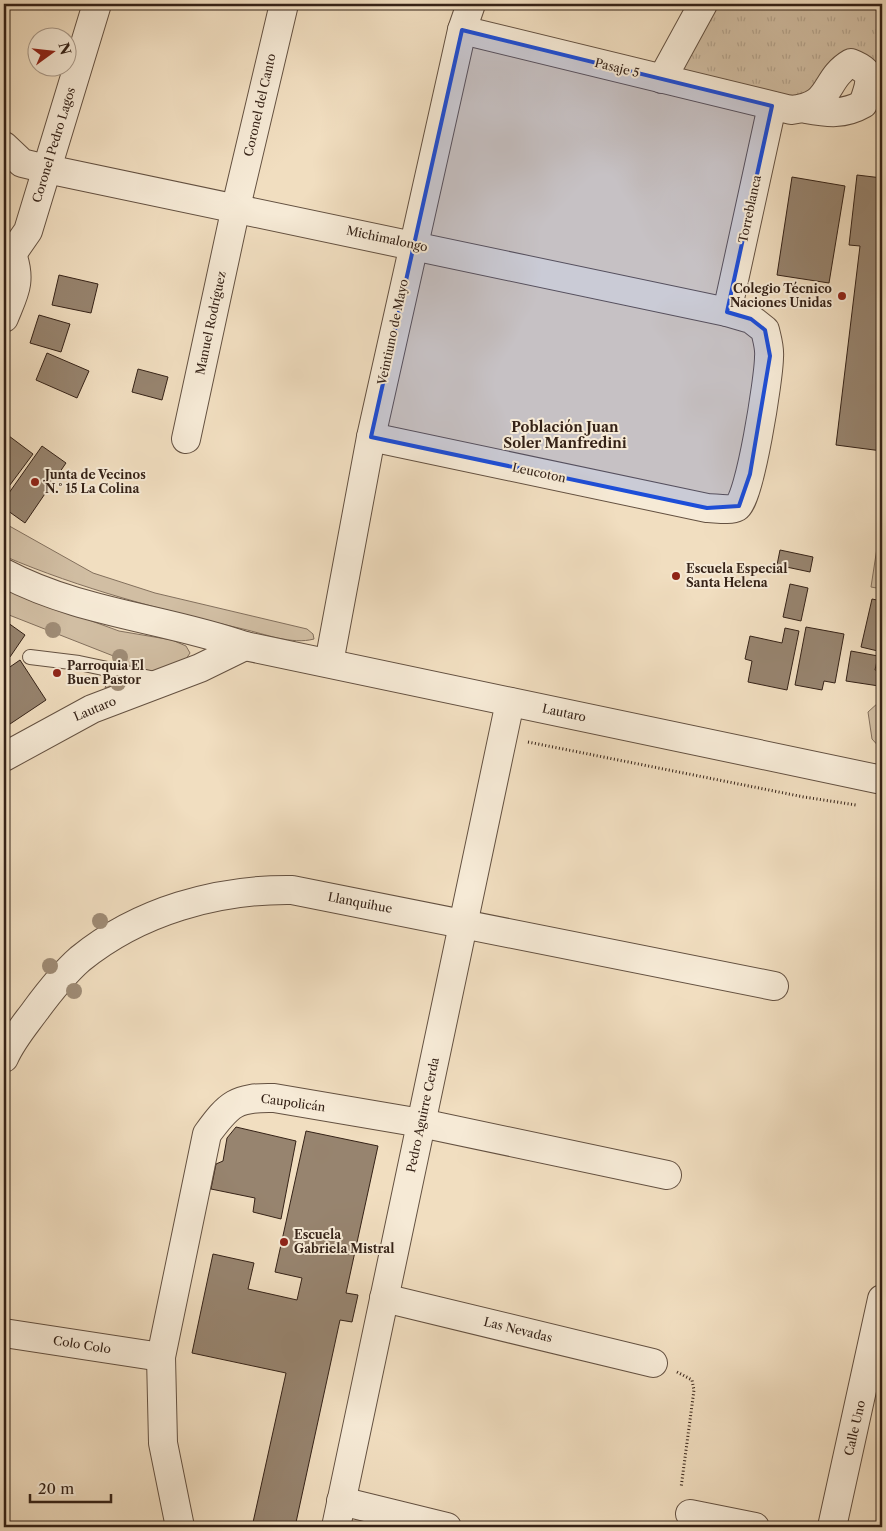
<svg xmlns="http://www.w3.org/2000/svg" width="886" height="1531" font-family="'Libre Caslon Text',serif">
  <style>
    .green { fill: #d1bea3; stroke: #83705d }
    .park { fill: url(#park-tufts); stroke: #83705d }
    .building { fill: #97846f; stroke: #352217 }
    .lines { fill: none; stroke-linecap: round; stroke-linejoin: round }
    .service-casing { stroke: #645141; stroke-width: 16 }
    .minor-casing { stroke: #645141; stroke-width: 30 }
    .path { stroke: #352217; stroke-width: 3; stroke-dasharray: 1 2.5; stroke-linecap: butt }
    .service { stroke: #f6ead6; stroke-width: 14 }
    .minor { stroke: #f6ead6; stroke-width: 28 }
    .tree { fill: #9f8c76 }
    .marked { fill: #1d4ed8; fill-opacity: 0.2; stroke: #1d4ed8; stroke-width: 4; stroke-linejoin: round }
    .poi-dot { fill: #8f2418; stroke: #f6ead6; stroke-width: 2 }
    .labels { text-anchor: middle; stroke-width: 4; stroke-linejoin: round; paint-order: stroke }
    .street-label { font-size: 12px; fill: #352217; stroke: #f6ead6 }
    .poi-label { font-size: 12px; font-weight: bold; fill: #352217; stroke: #f6ead6; text-anchor: start }
    .neighbourhood-label { font-size: 14px; font-weight: bold; fill: #352217; stroke: #f6ead6 }
  </style>
  <defs>
    <pattern id="park-tufts" width="24" height="20" patternUnits="userSpaceOnUse" patternTransform="scale(1.25)"><rect width="24" height="20" fill="#d1bea3"/><path d="M3 7l-1-3M5 7V3M7 7l1-3M15 17l-1-3M17 17v-4M19 17l1-3" fill="none" stroke="#b4a38c"/></pattern>
  </defs>
  <rect width="100%" height="100%" fill="#f1dec0"/>
  <filter id="stains"><feTurbulence type="fractalNoise" baseFrequency=".004" numOctaves="4"/><feColorMatrix values="0 0 0 0 .2 0 0 0 0 .09 0 0 0 0 .02 0 0 0 .5 -.17"/></filter>
  <radialGradient id="worn" r=".72"><stop offset=".6" stop-color="#630" stop-opacity="0"/><stop offset="1" stop-color="#630" stop-opacity=".3"/></radialGradient>
  <!-- green -->
  <g class="green">
    <path d="M882,515V589L871,587Z"/>
    <path d="M4,523L93,573L155,593L307,629L313,634L314,639C292,645 265,634 243,629C162,610 81,589 4,556Z"/>
    <path d="M4,589L119,631L172,640L186,646L190,653L186,659L178,665L105,688L116,657L4,613Z"/>
    <path d="M882,695V750L872,739L868,712L879,702Z"/>
  </g>
  <!-- park -->
  <path class="park" d="M712,4H882V71L870,66L817,88L796,101L683,78L679,62Z"/>
  <!-- building -->
  <g class="building">
    <path d="M857,175L882,178V451L836,445L860,246L849,245Z"/>
    <path d="M792,177L845,186L829,283L777,275Z"/>
    <path d="M59,275L98,284L91,313L52,305Z"/>
    <path d="M39,315L70,324L61,352L30,343Z"/>
    <path d="M47,353L89,371L77,398L36,380Z"/>
    <path d="M138,369L168,377L162,400L132,392Z"/>
    <path d="M9,436L33,454L4,493V443Z"/>
    <path d="M42,446L66,463L25,523L4,508V500Z"/>
    <path d="M780,550L813,557L810,572L777,565Z"/>
    <path d="M790,584L808,588L801,621L783,617Z"/>
    <path d="M872,599L882,601V652L861,647Z"/>
    <path d="M4,620L25,635L10,657L4,653Z"/>
    <path d="M806,627L844,634L835,683L824,681L822,690L795,685Z"/>
    <path d="M785,628L799,631L787,690L748,682L752,661L745,659L750,636L782,643Z"/>
    <path d="M851,651L878,656L875,670L881,671L879,686L846,681Z"/>
    <path d="M20,660L46,700L4,728V671Z"/>
    <path d="M236,1127L296,1141L281,1219L253,1212L255,1198L211,1189L216,1164L223,1161L227,1138Z"/>
    <path d="M306,1131L378,1146L346,1293L358,1295L352,1322L340,1320L295,1527H252L286,1373L192,1353L213,1254L254,1263L248,1289L297,1300L302,1278L275,1272Z"/>
  </g>
  <g class="lines">
    <!-- service casing -->
    <g class="service-casing">
      <path id="service" d="M30,657L79,663L160,680"/>
    </g>
    <!-- minor casing -->
    <g class="minor-casing">
      <g id="minor">
        <path d="M462,30L791,110C834,106 822,80 851,63C875,72 871,82 863,104C844,115 828,113 806,109"/>
        <path d="M662,79L703,4"/>
        <path d="M4,146L22,163L47,169L727,312L751,319L765,330C767,339 770,348 769,357C769,377 750,499 737,507C730,511 715,508 707,508L371,437"/>
        <path d="M4,260L12,254L28,231L97,4"/>
        <path d="M727,312L772,106"/>
        <path d="M4,318C14,293 22,282 12,254"/>
        <path d="M186,439L236,207L284,4"/>
        <path d="M4,573C79,613 165,618 245,646L882,780"/>
        <path d="M329,663L371,437L462,30L471,4"/>
        <path d="M4,757L92,709L200,668L245,646"/>
        <path d="M4,1058C12,1040 24,1026 35,1011C49,992 63,974 80,959C139,911 217,889 292,890L774,986"/>
        <path d="M384,1298L653,1363"/>
        <path d="M4,1333L161,1357"/>
        <path d="M341,1501L447,1527"/>
        <path d="M690,1514L755,1527"/>
        <path d="M180,1527L163,1443L161,1357L207,1134C229,1104 236,1097 274,1098L421,1123L667,1175"/>
        <path d="M336,1527L510,702"/>
        <path d="M832,1527L882,1299"/>
      </g>
    </g>
    <!-- path -->
    <g class="path">
      <path d="M528,742L804,797L856,805"/>
      <path d="M677,1372L692,1380L694,1390L681,1488"/>
    </g>
    <!-- service -->
    <use href="#service" class="service"/>
    <!-- minor -->
    <use href="#minor" class="minor"/>
  </g>
  <!-- trees -->
  <g class="tree">
    <circle cx="53" cy="630" r="8"/>
    <circle cx="120" cy="657" r="8"/>
    <circle cx="118" cy="683" r="8"/>
    <circle cx="100" cy="921" r="8"/>
    <circle cx="50" cy="966" r="8"/>
    <circle cx="74" cy="991" r="8"/>
  </g>
  <!-- marked area -->
  <path class="marked" d="M462,30L772,106L727,312L751,319L765,330L770,356L750,474L739,506L707,508L371,437Z"/>
  <!-- markers -->
  <g class="poi-dot">
    <circle cx="842" cy="296" r="5"/>
    <circle cx="35" cy="482" r="5"/>
    <circle cx="676" cy="576" r="5"/>
    <circle cx="57" cy="673" r="5"/>
    <circle cx="284" cy="1242" r="5"/>
  </g>
  <g class="labels">
    <!-- street labels -->
    <g class="street-label">
      <text transform="translate(617 68) rotate(14)" y="4">Pasaje 5</text>
      <text transform="translate(260 105) rotate(-77)" y="4">Coronel del Canto</text>
      <text transform="translate(54 145) rotate(-73)" y="4">Coronel Pedro Lagos</text>
      <text transform="translate(750 209) rotate(-78)" y="4">Torreblanca</text>
      <text transform="translate(387 239) rotate(12)" y="4">Michimalongo</text>
      <text transform="translate(211 323) rotate(-78)" y="4">Manuel Rodríguez</text>
      <text transform="translate(393 332) rotate(-78)" y="4">Veintiuno de Mayo</text>
      <text transform="translate(539 473) rotate(12)" y="4">Leucoton</text>
      <text transform="translate(95 709) rotate(-23)" y="4">Lautaro</text>
      <text transform="translate(564 713) rotate(12)" y="4">Lautaro</text>
      <text transform="translate(360 903) rotate(11)" y="4">Llanquihue</text>
      <text transform="translate(293 1103) rotate(8)" y="4">Caupolicán</text>
      <text transform="translate(423 1115) rotate(-78)" y="4">Pedro Aguirre Cerda</text>
      <text transform="translate(518 1330) rotate(14)" y="4">Las Nevadas</text>
      <text transform="translate(82 1345) rotate(9)" y="4">Colo Colo</text>
      <text transform="translate(855 1428) rotate(-77)" y="4">Calle Uno</text>
    </g>
    <!-- poi labels -->
    <g class="poi-label">
      <text x="832" y="293" text-anchor="end">Colegio Técnico<tspan x="832" dy="14">Naciones Unidas</tspan></text>
      <text x="45" y="479">Junta de Vecinos<tspan x="45" dy="14">N.° 15 La Colina</tspan></text>
      <text x="686" y="573">Escuela Especial<tspan x="686" dy="14">Santa Helena</tspan></text>
      <text x="67" y="670">Parroquia El<tspan x="67" dy="14">Buen Pastor</tspan></text>
      <text x="294" y="1239">Escuela<tspan x="294" dy="14">Gabriela Mistral</tspan></text>
    </g>
    <!-- neighbourhood labels -->
    <g class="neighbourhood-label">
      <text x="565" y="432">Población Juan<tspan x="565" dy="16">Soler Manfredini</tspan></text>
    </g>
  </g>
  <!-- margin -->
  <rect width="886" height="1531" fill="none" stroke="#f1dec0" stroke-width="20"/>
  <rect x="5" y="5" width="876" height="1521" fill="none" stroke="#352217" stroke-width="2.5"/>
  <rect x="10" y="10" width="866" height="1511" fill="none" stroke="#352217"/>
  <!-- north arrow -->
  <g transform="translate(52 52) rotate(75)"><circle r="24" fill="#f6ead6" stroke="#a99a8a"/>
  <path d="M0-4L9 19L0 12L-9 19Z" fill="#8f2418"/>
  <text y="-8" font-size="14" font-weight="bold" text-anchor="middle" fill="#352217">N</text>
  </g>
  <!-- scale -->
  <path d="M30 1494v8h81v-8" fill="none" stroke="#352217" stroke-width="2.5"/>
  <text x="38" y="1494" font-size="15" fill="#352217" stroke="#f6ead6" stroke-width="4" paint-order="stroke">20 m</text>
  <rect width="100%" height="100%" filter="url(#stains)"/>
  <rect width="100%" height="100%" fill="url(#worn)"/>
</svg>
